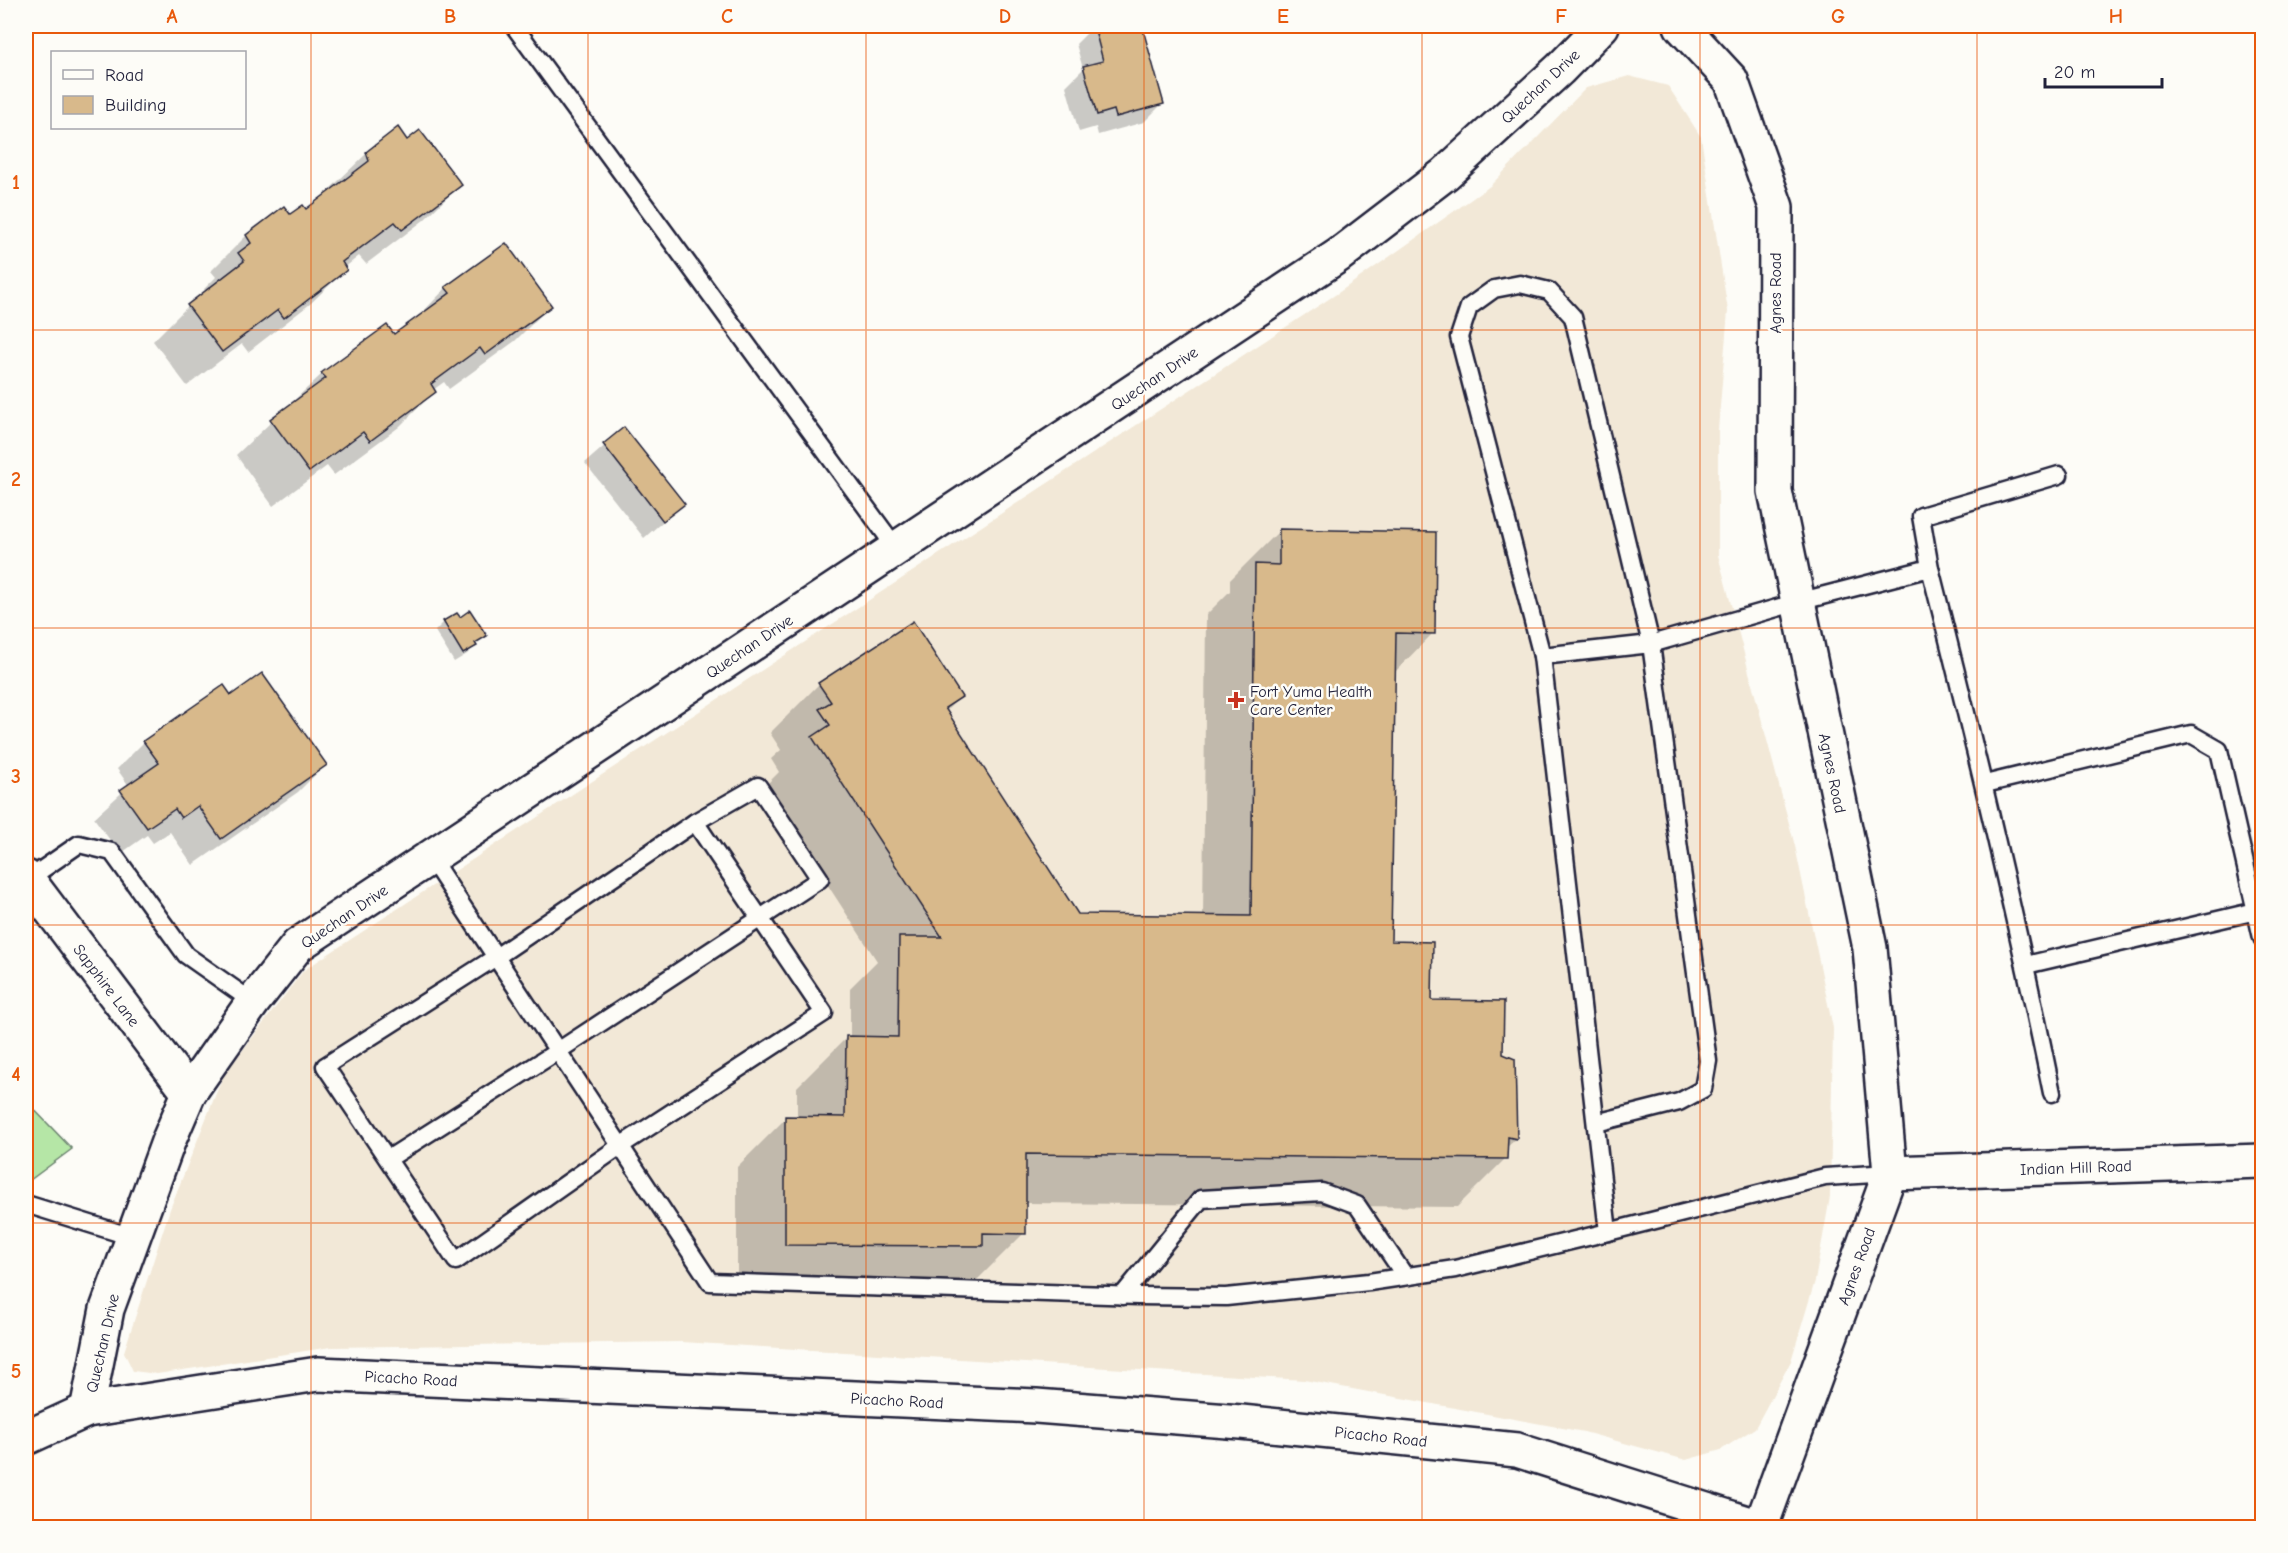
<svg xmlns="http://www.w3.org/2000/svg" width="2288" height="1553" font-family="'Comic Neue',sans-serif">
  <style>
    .built { fill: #f2e8d7 }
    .green { fill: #b5e6a6; stroke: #6c8470; stroke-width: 1.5 }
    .shadow { fill: #0003 }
    .building { fill: #d8b98b; stroke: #22223b; stroke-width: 1.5 }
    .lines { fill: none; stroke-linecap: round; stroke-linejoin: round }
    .lane-casing { stroke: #22223b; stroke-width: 21 }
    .street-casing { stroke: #22223b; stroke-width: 38 }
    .secondary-casing { stroke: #22223b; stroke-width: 38 }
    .lane { stroke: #fdfcf7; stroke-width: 16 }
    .street { stroke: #fdfcf7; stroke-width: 33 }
    .secondary { stroke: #fdfcf7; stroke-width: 33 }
    .grid { fill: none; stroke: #e8590c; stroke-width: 1.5; stroke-opacity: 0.55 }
    .poi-dot { fill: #c8321e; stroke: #fdfcf7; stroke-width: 2 }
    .labels { text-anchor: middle; stroke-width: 5; stroke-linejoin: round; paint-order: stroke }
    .street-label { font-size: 16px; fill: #22223b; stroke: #fdfcf7 }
    .poi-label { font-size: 16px; fill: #22223b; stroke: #fdfcf7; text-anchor: start }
    .neatline { fill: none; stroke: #e8590c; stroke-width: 2 }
    .grid-label { font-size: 20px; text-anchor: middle; font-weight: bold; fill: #e8590c }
  </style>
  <rect width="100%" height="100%" fill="#fdfcf7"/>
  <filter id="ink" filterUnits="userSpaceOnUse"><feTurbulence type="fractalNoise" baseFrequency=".0167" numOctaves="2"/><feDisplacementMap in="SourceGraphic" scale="12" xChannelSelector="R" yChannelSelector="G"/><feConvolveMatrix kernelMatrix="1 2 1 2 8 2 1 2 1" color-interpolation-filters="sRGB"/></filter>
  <g filter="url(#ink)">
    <!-- built -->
    <path class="built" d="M1629,76L1668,86L1701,137L1728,311L1718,430V555L1795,846L1833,1028L1830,1197L1815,1281L1791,1361L1755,1428L1721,1450L1686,1460L1584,1432L1304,1380L682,1342L331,1347L157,1374L133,1371L124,1352L170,1209L223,1076L304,970L1338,293L1490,186L1586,88Z"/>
    <!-- green -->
    <path class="green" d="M26,1101L72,1149L26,1183Z"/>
    <!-- shadow -->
    <g class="shadow">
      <path d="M1094,26H1140L1162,104L1144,122L1098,135L1096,127L1079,132L1066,86L1083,69L1076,44Z"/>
      <path d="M407,142L460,185L424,220L366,264L359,256L344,268L346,269L310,304L248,352L242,344L187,386L153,341L188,306L206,292L204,289L216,277L211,271L246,236L290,216L306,212L332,191L331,188L367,153Z"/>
      <path d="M446,288L550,306L515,341L449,389L444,382L433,390L434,392L399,427L334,475L327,466L273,506L236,455L322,374L387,327L394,336L413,322Z"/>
      <path d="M624,429L683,504L644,538L585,463Z"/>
      <path d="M1279,531L1433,633L1394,673L1390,943L1430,1002L1502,1055L1516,1139L1506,1148V1158L1457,1207L1025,1203L1024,1233L975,1282H946L933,1295L737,1293V1167L786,1118H797V1087L846,1038H850V988L877,961L764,787L779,772L771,759L781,750L770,733L819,684L960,697L945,712L1077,915L1203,917L1206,615L1230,591V580Z"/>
      <path d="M444,622L485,636L467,654L454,662L435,631Z"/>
      <path d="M231,697L325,765L298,792L193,865L170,832L153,843L147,835L120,854L94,818L129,786L117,769L144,742Z"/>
    </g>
    <!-- building -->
    <g class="building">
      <path d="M1094,26H1142L1164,104L1116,117L1114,110L1097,115L1083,66L1103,61Z"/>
      <path d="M398,127L407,140L420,130L462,185L402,230L395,222L342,262L347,270L284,318L278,310L222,352L187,305L244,261L238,253L251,243L246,235L284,206L290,214L303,205L306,209L369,161L366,152Z"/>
      <path d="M506,243L552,306L485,355L480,348L431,384L436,392L370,441L363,432L309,472L270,419L326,378L321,373L387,325L394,334L450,293L445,287Z"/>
      <path d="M624,427L685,504L663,521L603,444Z"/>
      <path d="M1279,529L1436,532L1435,634L1396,633L1391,941L1433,942L1432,1000L1504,1001L1503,1054L1515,1059L1517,1139L1508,1137L1507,1159L1026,1154V1234L983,1233V1246L785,1245V1116L845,1117L846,1036L898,1037L899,937H942L812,737L830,725L819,709L831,702L818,683L913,621L962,697L945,708L1078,914L1251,916L1255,564L1279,565Z"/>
      <path d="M470,610L487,636L475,643L477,646L463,654L443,621L457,613L460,617Z"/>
      <path d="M262,673L327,765L221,839L198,806L181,818L175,809L147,828L120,790L159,763L143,741L224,685L231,695Z"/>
    </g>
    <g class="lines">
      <!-- lane casing -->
      <g class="lane-casing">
        <g id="lane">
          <path d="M514,26L896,548"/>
          <path d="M1930,568L1921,516L2059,475"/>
          <path d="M1542,656L1651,644L1708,1061L1703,1089L1679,1102L1596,1123"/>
          <path d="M1985,784L2191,734L2219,750L2262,938"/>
          <path d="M695,822L824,1013L620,1146L456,1261L325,1066L496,957Z"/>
          <path d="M430,857L710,1282L1138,1296L1226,1297L1369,1282L1455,1269L1608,1232L1542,656L1459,337L1469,307L1494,289L1520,284L1549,291L1573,317L1651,644L1798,602L1930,568C1974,742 2016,916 2052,1093"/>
          <path d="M27,880L79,844L112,852L186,955L253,1002"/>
          <path d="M2026,965L2256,911"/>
          <path d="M388,1159L558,1051L820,879L758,786L695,822"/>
          <path d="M26,1204L132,1237"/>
          <path d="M1608,1232L1825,1177L1890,1173"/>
          <path d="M1122,1296L1201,1199L1322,1192L1357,1205L1405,1276"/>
        </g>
      </g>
      <!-- street casing -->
      <g class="street-casing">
        <g id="street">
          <path d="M1681,26L1731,80L1776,207L1775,491L1870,948L1890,1173L1761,1526"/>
          <path d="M26,877L189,1093"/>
          <path d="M1890,1173L2262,1161"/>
        </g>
      </g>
      <!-- secondary casing -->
      <g class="secondary-casing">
        <g id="secondary">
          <path d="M87,1410L107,1309L168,1142L189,1093L253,1002L298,945L1339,255L1445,174L1560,69L1602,26"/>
          <path d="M26,1438L87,1410L318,1374L1036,1406L1241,1422L1517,1450L1763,1528"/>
        </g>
      </g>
      <!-- lane -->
      <use href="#lane" class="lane"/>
      <!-- street -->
      <use href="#street" class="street"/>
      <!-- secondary -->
      <use href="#secondary" class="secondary"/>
    </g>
  </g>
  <!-- grid -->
  <path class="grid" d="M311,26V1528M588,26V1528M866,26V1528M1144,26V1528M1422,26V1528M1700,26V1528M1977,26V1528M26,330H2262M26,628H2262M26,925H2262M26,1223H2262"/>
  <!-- markers -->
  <path class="poi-dot" d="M1233 691h6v6h6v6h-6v6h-6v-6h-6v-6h6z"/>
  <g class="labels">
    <!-- street labels -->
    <g class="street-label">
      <text transform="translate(1540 86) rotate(-43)" y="6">Quechan Drive</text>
      <text transform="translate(1775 293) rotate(-90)" y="6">Agnes Road</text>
      <text transform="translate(1154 378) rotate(-34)" y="6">Quechan Drive</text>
      <text transform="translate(749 646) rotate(-34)" y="6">Quechan Drive</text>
      <text transform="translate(1833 773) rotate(78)" y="6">Agnes Road</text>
      <text transform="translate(344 916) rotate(-34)" y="6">Quechan Drive</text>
      <text transform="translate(107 985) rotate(53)" y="6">Sapphire Lane</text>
      <text transform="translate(2076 1167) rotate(-2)" y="6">Indian Hill Road</text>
      <text transform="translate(1856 1266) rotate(-70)" y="6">Agnes Road</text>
      <text transform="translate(102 1343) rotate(-77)" y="6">Quechan Drive</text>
      <text transform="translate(411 1378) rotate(3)" y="6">Picacho Road</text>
      <text transform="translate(897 1400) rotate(3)" y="6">Picacho Road</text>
      <text transform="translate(1381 1436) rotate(6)" y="6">Picacho Road</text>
    </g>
    <!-- poi labels -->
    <g class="poi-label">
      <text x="1250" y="697">Fort Yuma Health<tspan x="1250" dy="18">Care Center</tspan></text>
    </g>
  </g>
  <!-- margin -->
  <rect width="2288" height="1553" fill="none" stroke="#fdfcf7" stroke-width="66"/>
  <!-- legend -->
  <rect x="51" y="51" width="195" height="78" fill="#fdfcf7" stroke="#a5a5ac" stroke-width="1.5"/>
  <rect x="63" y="70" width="30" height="9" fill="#fdfcf7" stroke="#a5a5ac" stroke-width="1.5"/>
  <text x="105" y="81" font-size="18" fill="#22223b">Road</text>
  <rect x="63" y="96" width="30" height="18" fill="#d8b98b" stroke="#a5a5ac" stroke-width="1.5"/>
  <text x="105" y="111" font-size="18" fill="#22223b">Building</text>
  <!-- scale -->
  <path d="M2045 78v9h117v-9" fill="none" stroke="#22223b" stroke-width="3"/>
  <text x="2054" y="78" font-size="18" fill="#22223b" stroke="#fdfcf7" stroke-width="4.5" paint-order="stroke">20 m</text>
  <rect x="33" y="33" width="2222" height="1487" class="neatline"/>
  <g class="grid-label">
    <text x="172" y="23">A</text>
    <text x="450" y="23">B</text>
    <text x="727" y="23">C</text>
    <text x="1005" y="23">D</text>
    <text x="1283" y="23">E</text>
    <text x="1561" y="23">F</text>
    <text x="1838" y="23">G</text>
    <text x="2116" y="23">H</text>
    <text x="16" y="189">1</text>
    <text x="16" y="486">2</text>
    <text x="16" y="783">3</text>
    <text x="16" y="1081">4</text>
    <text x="16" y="1378">5</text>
  </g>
</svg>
